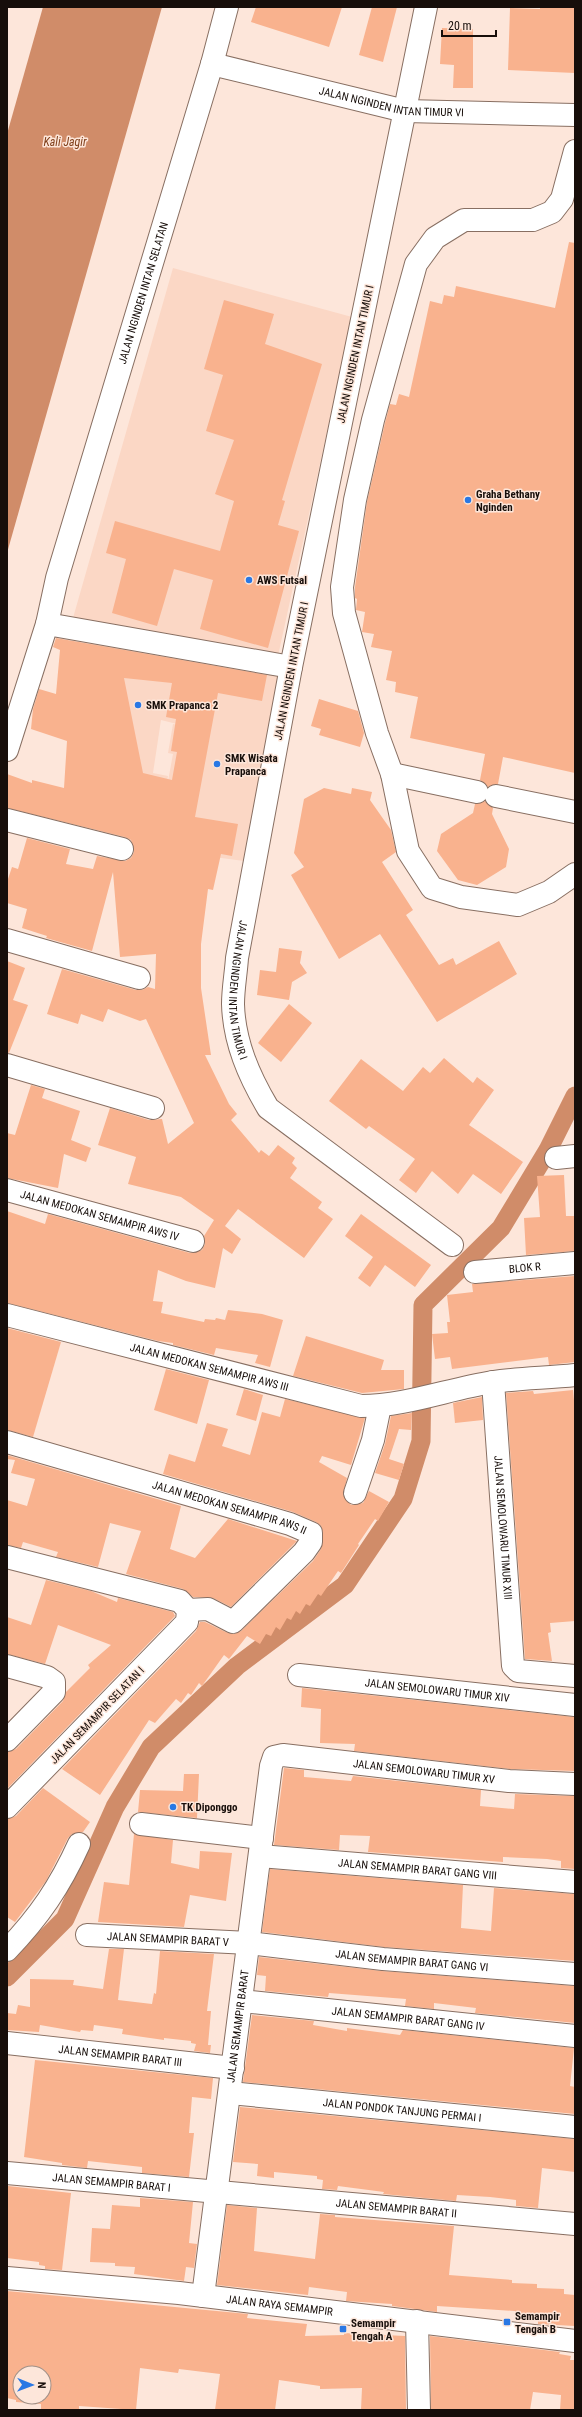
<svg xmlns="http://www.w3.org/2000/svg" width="582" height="2417" font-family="'Roboto Condensed',sans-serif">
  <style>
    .built { fill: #fbd7c5 }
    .water { fill: #d08c69 }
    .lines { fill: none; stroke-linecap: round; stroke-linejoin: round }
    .canal { stroke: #d08c69; stroke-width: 19 }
    .building { fill: #f9b28e; fill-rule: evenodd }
    .minor-casing { stroke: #886f62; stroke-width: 24 }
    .minor { stroke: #fff; stroke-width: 22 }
    .poi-dot { fill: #2a78e4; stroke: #fde6da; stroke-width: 1.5 }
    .labels { text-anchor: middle; stroke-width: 3; stroke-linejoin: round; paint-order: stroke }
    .street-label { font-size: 11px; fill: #170e0a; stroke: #fde6da }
    .poi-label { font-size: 11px; font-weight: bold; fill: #170e0a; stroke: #fde6da; text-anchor: start }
    .water-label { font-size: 12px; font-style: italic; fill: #80401b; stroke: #fde6da }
  </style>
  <rect width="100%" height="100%" fill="#fde6da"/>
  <!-- built -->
  <g class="built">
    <path d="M173,268L352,317L278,656L73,618Z"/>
    <path d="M92,640L192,652L188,679L192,655L282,671L244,861L214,857L127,835L125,846L100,840L109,797L163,808L173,754L168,753L173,724L185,726L161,720L153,773L168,776L163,805L88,690Z"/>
  </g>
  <!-- water -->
  <path class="water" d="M43,7H162L7,553V134Z"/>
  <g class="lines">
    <!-- canal -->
    <path class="canal" d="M7,1977L65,1919L115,1807L151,1747L237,1666L345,1585L403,1499L421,1441L423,1305L501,1228L548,1150L575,1096"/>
  </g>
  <!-- building -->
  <g class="building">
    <path d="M256,7H342L329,47L251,22Z"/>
    <path d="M372,7H397L383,62L359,55Z"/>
    <path d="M540,7H575V73L508,70L510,8L540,9Z"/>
    <path d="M442,28L473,29V88H453L454,65L440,64Z"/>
    <path d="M569,242L575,243V773L503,757L498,784L488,787L480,780L485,754L410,738L418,697L395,692L396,682L386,680L392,651L371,647L374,634L362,632L365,612L356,610L357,599L355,598V587L367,502L385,423L390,404L396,405L399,394L409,397L430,301L442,304L444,295L454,297L456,286L555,308Z"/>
    <path d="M224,300L274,314L265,344L322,364L282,500L285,501L278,525L299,531L268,648L200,629L213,580L174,569L157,626L112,613L126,559L106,553L115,521L220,551L234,501L215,494L234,440L206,431L223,375L204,369Z"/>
    <path d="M56,638L267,675L262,701L218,693L195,817L238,824L232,856L221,854L213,890L208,889L201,944V988L211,1055H205L229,1104L237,1114L231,1120L259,1153L261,1150L269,1156L278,1145L295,1158L292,1163L297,1168L290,1178L322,1202L318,1208L333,1219L304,1258L238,1209L225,1226L241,1239L232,1254L223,1248L215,1288L186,1281L158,1270L153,1301L163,1302L161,1313L204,1322L205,1319L215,1320L216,1318L225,1320L228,1310L262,1314L283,1320L270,1367L255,1363L258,1355L216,1348L214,1355L173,1345V1343L158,1341L7,1303V1211L45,1224L48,1214L190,1253L202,1250L205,1244L204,1236L214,1220L181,1197L128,1184L136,1157L98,1145L110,1108L149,1120L162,1119L168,1144L194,1123L146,1019L140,1021L108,1009L103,1022L81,1014L78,1024L47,1014L62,969L136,990H142L148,987L155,989L156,954L120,957L113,872L92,951L46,938L47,936L22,928L27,909L7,903V882L12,867L18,869L27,838L70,849L66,864L93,869L97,856L125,861L131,858L134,852L131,840L125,837L7,808V774L32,783V780L64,788L67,741L31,729L33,709L39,689L56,694L60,650L53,647ZM124,678L172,683L166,717L176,719L171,751L177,752L172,780L143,773Z"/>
    <path d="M319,699L358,711L364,733L360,747L319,735L321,729L311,726Z"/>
    <path d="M324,788L351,794L352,788L372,792L370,800L391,830L396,852L382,862L413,910L406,915L439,965L453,958L456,965L499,941L517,974L437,1022L380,934L339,959L291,875L304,867L294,853L304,799Z"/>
    <path d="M485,801L493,808L492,814L509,849L506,867L477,885L458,880L437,851L441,834L473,813L475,804Z"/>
    <path d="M279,948L302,951L300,963L307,973L292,982L289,1000L257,995L260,970L276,972Z"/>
    <path d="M7,961L25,968L13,1000L28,1005L9,1053L7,1052Z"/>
    <path d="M289,1004L312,1023L281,1062L258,1043Z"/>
    <path d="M444,1058L473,1083L477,1077L494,1090L469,1125L523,1162L501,1194L473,1174L458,1194L432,1171L416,1193L399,1180L415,1159L369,1126L366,1129L329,1101L361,1059L403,1091L423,1067L430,1073Z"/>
    <path d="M31,1085L45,1089L42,1098L80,1111L71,1140L91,1148L86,1162L64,1154L58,1188L7,1178V1133L15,1135Z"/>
    <path d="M564,1175L566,1216H575V1251L526,1255L524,1218L540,1217L537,1176Z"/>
    <path d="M361,1214L431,1265L415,1287L385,1265L370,1287L358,1278L373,1257L345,1236Z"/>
    <path d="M575,1276V1362L549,1365L548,1357L452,1369L450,1357L435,1359L432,1334L448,1333L447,1322H450L447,1295L473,1292L472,1284Z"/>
    <path d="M7,1328L61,1342L33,1437L7,1430Z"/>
    <path d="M306,1336L384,1360L381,1370H404V1389L362,1393L293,1376Z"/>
    <path d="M166,1369L209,1380L197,1424L154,1410Z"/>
    <path d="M244,1389L263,1395L256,1421L236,1415Z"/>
    <path d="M573,1390L575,1411V1621L550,1623L551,1632L548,1633L552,1661L525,1659L506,1393L533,1391L534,1394Z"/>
    <path d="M482,1397L483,1420L455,1423L453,1403Z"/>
    <path d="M285,1399L365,1418L351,1465L322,1456L319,1462L347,1478L343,1495L351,1505L363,1503L369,1491L389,1502L378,1521L375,1519L358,1544L359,1545L341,1573L338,1571L321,1596L318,1594L310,1606L306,1604L300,1614L296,1611L291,1620L287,1618L280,1630L276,1627L271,1636L266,1634L260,1644L247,1636L229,1659L224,1655L202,1686L199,1683L191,1695L188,1693L181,1703L176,1699L155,1723L149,1720L100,1795L62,1769L196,1631L200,1622H205L228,1633L234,1634L241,1631L313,1561L321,1549L323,1533L321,1526L316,1522L293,1512L163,1474L169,1454L195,1462L207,1423L228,1429L222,1446L250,1455L262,1412L280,1417Z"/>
    <path d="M412,1413L411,1430L399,1429L389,1459L404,1464L399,1480L375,1473L385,1444L391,1416Z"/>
    <path d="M7,1455L181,1506L170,1549L195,1558L228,1519L297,1541L231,1607L213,1598L193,1597L183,1589L126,1574L141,1531L110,1523L98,1567L56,1557L58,1552L23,1542L21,1548L7,1545V1500L27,1506L35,1479L11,1473L15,1460L7,1459Z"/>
    <path d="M46,1580L91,1591L117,1602L118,1598L173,1612L175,1616L7,1789V1752L16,1749L63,1701L66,1692L90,1668L88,1665L111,1645L58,1625L45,1664L7,1654V1617L31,1625Z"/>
    <path d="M302,1688L575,1717V1771L510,1769L354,1751L355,1744L320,1743L321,1709L301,1707Z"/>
    <path d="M284,1768L304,1770V1777L351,1781L353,1776L481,1790L480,1806L514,1809L515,1794L575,1796V1869L561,1868V1861L547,1859L503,1857V1862L368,1852L370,1836L340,1835L339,1850L274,1845Z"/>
    <path d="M184,1774H199L197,1818L138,1812L140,1790L183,1791Z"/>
    <path d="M43,1788L90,1822L83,1832L72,1834L68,1838L46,1881L15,1922L7,1917V1819L16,1816Z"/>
    <path d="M134,1834L173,1840L171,1863L199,1869L200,1851L232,1853L226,1901L190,1895L184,1927L98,1922L104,1882L129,1885Z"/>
    <path d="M270,1869L463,1885L461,1928L491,1931L494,1888L575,1894V1961L384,1947L262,1932Z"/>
    <path d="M109,1949H124L118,2000L152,2004L154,1993L156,1994L160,1951L214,1954L207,2011H211L208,2045H211L210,2053L194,2051L196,2044L191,2043V2041L164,2038V2040L122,2034L123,2029L94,2025L93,2031L81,2030L80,2032L40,2025L39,2032L7,2030V2013L16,2014L18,2005L30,2007V1979L74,1980L73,1985L103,1989Z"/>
    <path d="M259,1957L382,1971L575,1986V2023L475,2013L476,2008L434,2003V2009L405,2006L406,1999L329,1993L328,1997L318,1996L265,1991L266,1976L257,1975Z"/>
    <path d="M252,2015L314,2021L313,2025L347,2031V2028L400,2035L403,2030L574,2048L570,2086L575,2087V2114L243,2082Z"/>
    <path d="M35,2060L213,2078L211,2099L192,2097L189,2133H194L189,2177L142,2173V2167L88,2161L87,2168L62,2165V2163L24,2157Z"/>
    <path d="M240,2107L575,2139V2172L542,2168L538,2208L516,2206V2200L490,2197L457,2195L456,2201L383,2194L384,2192L338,2186L337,2190L322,2189L323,2180L317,2179V2176L274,2172V2178L257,2176L258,2164L233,2162Z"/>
    <path d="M8,2186L71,2193L62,2270L45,2269V2266L39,2265V2262L7,2258Z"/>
    <path d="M140,2198L193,2202L189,2243L197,2244L194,2268L186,2267L184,2281L134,2274L135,2267L115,2266V2263L90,2262L92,2228L110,2229L112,2205L140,2207Z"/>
    <path d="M227,2205L257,2208L254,2251L315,2259L320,2214L335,2215V2217L454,2226L449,2275L512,2280V2283L537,2284V2288L564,2289V2294L575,2295V2326L538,2324V2316L515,2315V2311L437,2306V2312L392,2306V2304L346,2301L347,2292L309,2287L308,2295L217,2285Z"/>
    <path d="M7,2291L248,2314L247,2318L307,2324L305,2336L344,2335V2333L405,2336L406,2410H361L362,2388L320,2389V2386L279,2380L275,2410H215L220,2374L179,2369L178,2373L140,2368L136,2410L79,2406V2410H41V2404L16,2402V2400L7,2398ZM20,2373H44V2397H20Z"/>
    <path d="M430,2336L560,2352L559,2354L571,2356L570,2360H575V2410H560L561,2395L533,2392L530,2410H431Z"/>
  </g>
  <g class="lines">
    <!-- minor casing -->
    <g class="minor-casing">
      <g id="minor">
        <path id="s1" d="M426,7L291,667L237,958C236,973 233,989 233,1004C234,1042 249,1076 268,1108L452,1245"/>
        <path id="s2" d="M212,64L405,111L575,115"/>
        <path d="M575,151L562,199L552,212L533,220H464L435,238L416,264L373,420L355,500L342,587L344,613L377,733L392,774L408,851L432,888L461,897L518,905L549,892L575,874"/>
        <path d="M47,624L291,667"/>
        <path id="s3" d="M7,750L47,624L57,578L212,64L227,7"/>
        <path d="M392,774L477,792"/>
        <path d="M496,796L575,812"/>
        <path d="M7,820L122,849"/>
        <path d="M7,940L139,978"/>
        <path d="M7,1065L153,1108"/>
        <path d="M556,1158L575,1156"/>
        <path id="s4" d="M7,1190L193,1241"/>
        <path id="s5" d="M475,1272L575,1263"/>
        <path id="s6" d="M7,1315L361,1406C406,1406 448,1389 493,1382C520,1378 548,1378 575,1375"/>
        <path id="s7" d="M493,1382L513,1666L518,1671L575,1676"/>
        <path id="s8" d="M7,1442L290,1524L311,1533V1542L304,1552L233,1622L208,1609L188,1610"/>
        <path d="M355,1493L373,1440L380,1406"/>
        <path d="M7,1557L180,1601L188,1610L187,1622L7,1807"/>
        <path d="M7,1666L47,1677L54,1682V1692L7,1740"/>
        <path id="s9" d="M299,1675L575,1705"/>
        <path d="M141,1824L262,1838"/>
        <path id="s10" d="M260,1856L575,1882"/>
        <path id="s11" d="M87,1935L249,1943L383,1959L575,1974"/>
        <path d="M7,1950C39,1917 60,1886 79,1844"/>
        <path id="s12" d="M242,2001L575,2036"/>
        <path id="s13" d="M7,2043L233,2068"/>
        <path id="s14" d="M230,2093L575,2127"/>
        <path id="s15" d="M7,2173L575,2224"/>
        <path id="s16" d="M7,2278L179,2293L575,2341"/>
        <path id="s17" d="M203,2296L271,1766L274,1757L283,1755L509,1781L575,1784"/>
        <path d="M417,2321L419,2410"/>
      </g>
    </g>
    <!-- minor -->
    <use href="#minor" class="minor"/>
  </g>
  <!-- markers -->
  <g class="poi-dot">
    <circle cx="468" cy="500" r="4"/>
    <circle cx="249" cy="580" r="4"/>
    <circle cx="138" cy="705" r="4"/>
    <circle cx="217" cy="764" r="4"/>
    <circle cx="173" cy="1807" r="4"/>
    <rect x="503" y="2318" width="8" height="8" rx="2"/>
    <rect x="339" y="2325" width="8" height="8" rx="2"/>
  </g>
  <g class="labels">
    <!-- street labels -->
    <g class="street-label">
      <text dy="4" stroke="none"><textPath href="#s2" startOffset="184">JALAN NGINDEN INTAN TIMUR VI</textPath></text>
      <text dy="4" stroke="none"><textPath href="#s3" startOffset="477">JALAN NGINDEN INTAN SELATAN</textPath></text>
      <text transform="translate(355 354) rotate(-78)" y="4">JALAN NGINDEN INTAN TIMUR I</text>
      <text transform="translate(291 671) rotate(-79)" y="4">JALAN NGINDEN INTAN TIMUR I</text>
      <text dy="4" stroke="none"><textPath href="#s1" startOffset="1002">JALAN NGINDEN INTAN TIMUR I</textPath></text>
      <text dy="4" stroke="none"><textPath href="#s4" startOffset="96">JALAN MEDOKAN SEMAMPIR AWS IV</textPath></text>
      <text dy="4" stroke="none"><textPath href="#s5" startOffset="50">BLOK R</textPath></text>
      <text dy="4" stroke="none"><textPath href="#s6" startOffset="209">JALAN MEDOKAN SEMAMPIR AWS III</textPath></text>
      <text dy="4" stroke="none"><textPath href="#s8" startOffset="232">JALAN MEDOKAN SEMAMPIR AWS II</textPath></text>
      <text dy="4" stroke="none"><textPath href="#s7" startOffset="146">JALAN SEMOLOWARU TIMUR XIII</textPath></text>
      <text dy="4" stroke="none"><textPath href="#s9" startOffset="139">JALAN SEMOLOWARU TIMUR XIV</textPath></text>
      <text transform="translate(97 1715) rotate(-46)" y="4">JALAN SEMAMPIR SELATAN I</text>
      <text dy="4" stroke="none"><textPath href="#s17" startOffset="695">JALAN SEMOLOWARU TIMUR XV</textPath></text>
      <text dy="4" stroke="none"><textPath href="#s10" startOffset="158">JALAN SEMAMPIR BARAT GANG VIII</textPath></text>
      <text dy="4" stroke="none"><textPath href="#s11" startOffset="81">JALAN SEMAMPIR BARAT V</textPath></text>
      <text dy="4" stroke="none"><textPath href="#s11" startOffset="326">JALAN SEMAMPIR BARAT GANG VI</textPath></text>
      <text dy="4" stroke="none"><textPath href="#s12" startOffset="167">JALAN SEMAMPIR BARAT GANG IV</textPath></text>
      <text dy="4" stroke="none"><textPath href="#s17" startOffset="272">JALAN SEMAMPIR BARAT</textPath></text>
      <text dy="4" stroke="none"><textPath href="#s13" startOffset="114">JALAN SEMAMPIR BARAT III</textPath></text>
      <text dy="4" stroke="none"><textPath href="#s14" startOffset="173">JALAN PONDOK TANJUNG PERMAI I</textPath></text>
      <text dy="4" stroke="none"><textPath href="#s15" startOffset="105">JALAN SEMAMPIR BARAT I</textPath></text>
      <text dy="4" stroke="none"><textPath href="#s15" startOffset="391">JALAN SEMAMPIR BARAT II</textPath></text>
      <text dy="4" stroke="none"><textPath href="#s16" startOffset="274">JALAN RAYA SEMAMPIR</textPath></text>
    </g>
    <!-- poi labels -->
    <g class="poi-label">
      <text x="476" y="498">Graha Bethany<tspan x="476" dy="13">Nginden</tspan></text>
      <text x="257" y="584">AWS Futsal</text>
      <text x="146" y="709">SMK Prapanca 2</text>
      <text x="225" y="762">SMK Wisata<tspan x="225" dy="13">Prapanca</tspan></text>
      <text x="181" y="1811">TK Diponggo</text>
      <text x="515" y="2320">Semampir<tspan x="515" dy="13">Tengah B</tspan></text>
      <text x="351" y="2327">Semampir<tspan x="351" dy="13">Tengah A</tspan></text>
    </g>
    <!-- water labels -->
    <g class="water-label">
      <text x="65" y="146">Kali Jagir</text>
    </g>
  </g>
  <!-- border -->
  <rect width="582" height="2417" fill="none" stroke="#170e0a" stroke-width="16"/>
  <!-- north arrow -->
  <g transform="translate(32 2385) rotate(91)"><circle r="19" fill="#fde6da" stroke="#a19087"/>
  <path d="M0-3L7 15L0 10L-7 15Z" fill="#2a78e4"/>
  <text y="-6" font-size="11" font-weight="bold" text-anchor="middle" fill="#170e0a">N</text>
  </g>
  <!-- scale -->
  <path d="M442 30v6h54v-6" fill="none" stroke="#170e0a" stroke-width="2"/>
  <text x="448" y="30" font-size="12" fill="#170e0a" stroke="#fde6da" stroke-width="3" paint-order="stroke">20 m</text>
</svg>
